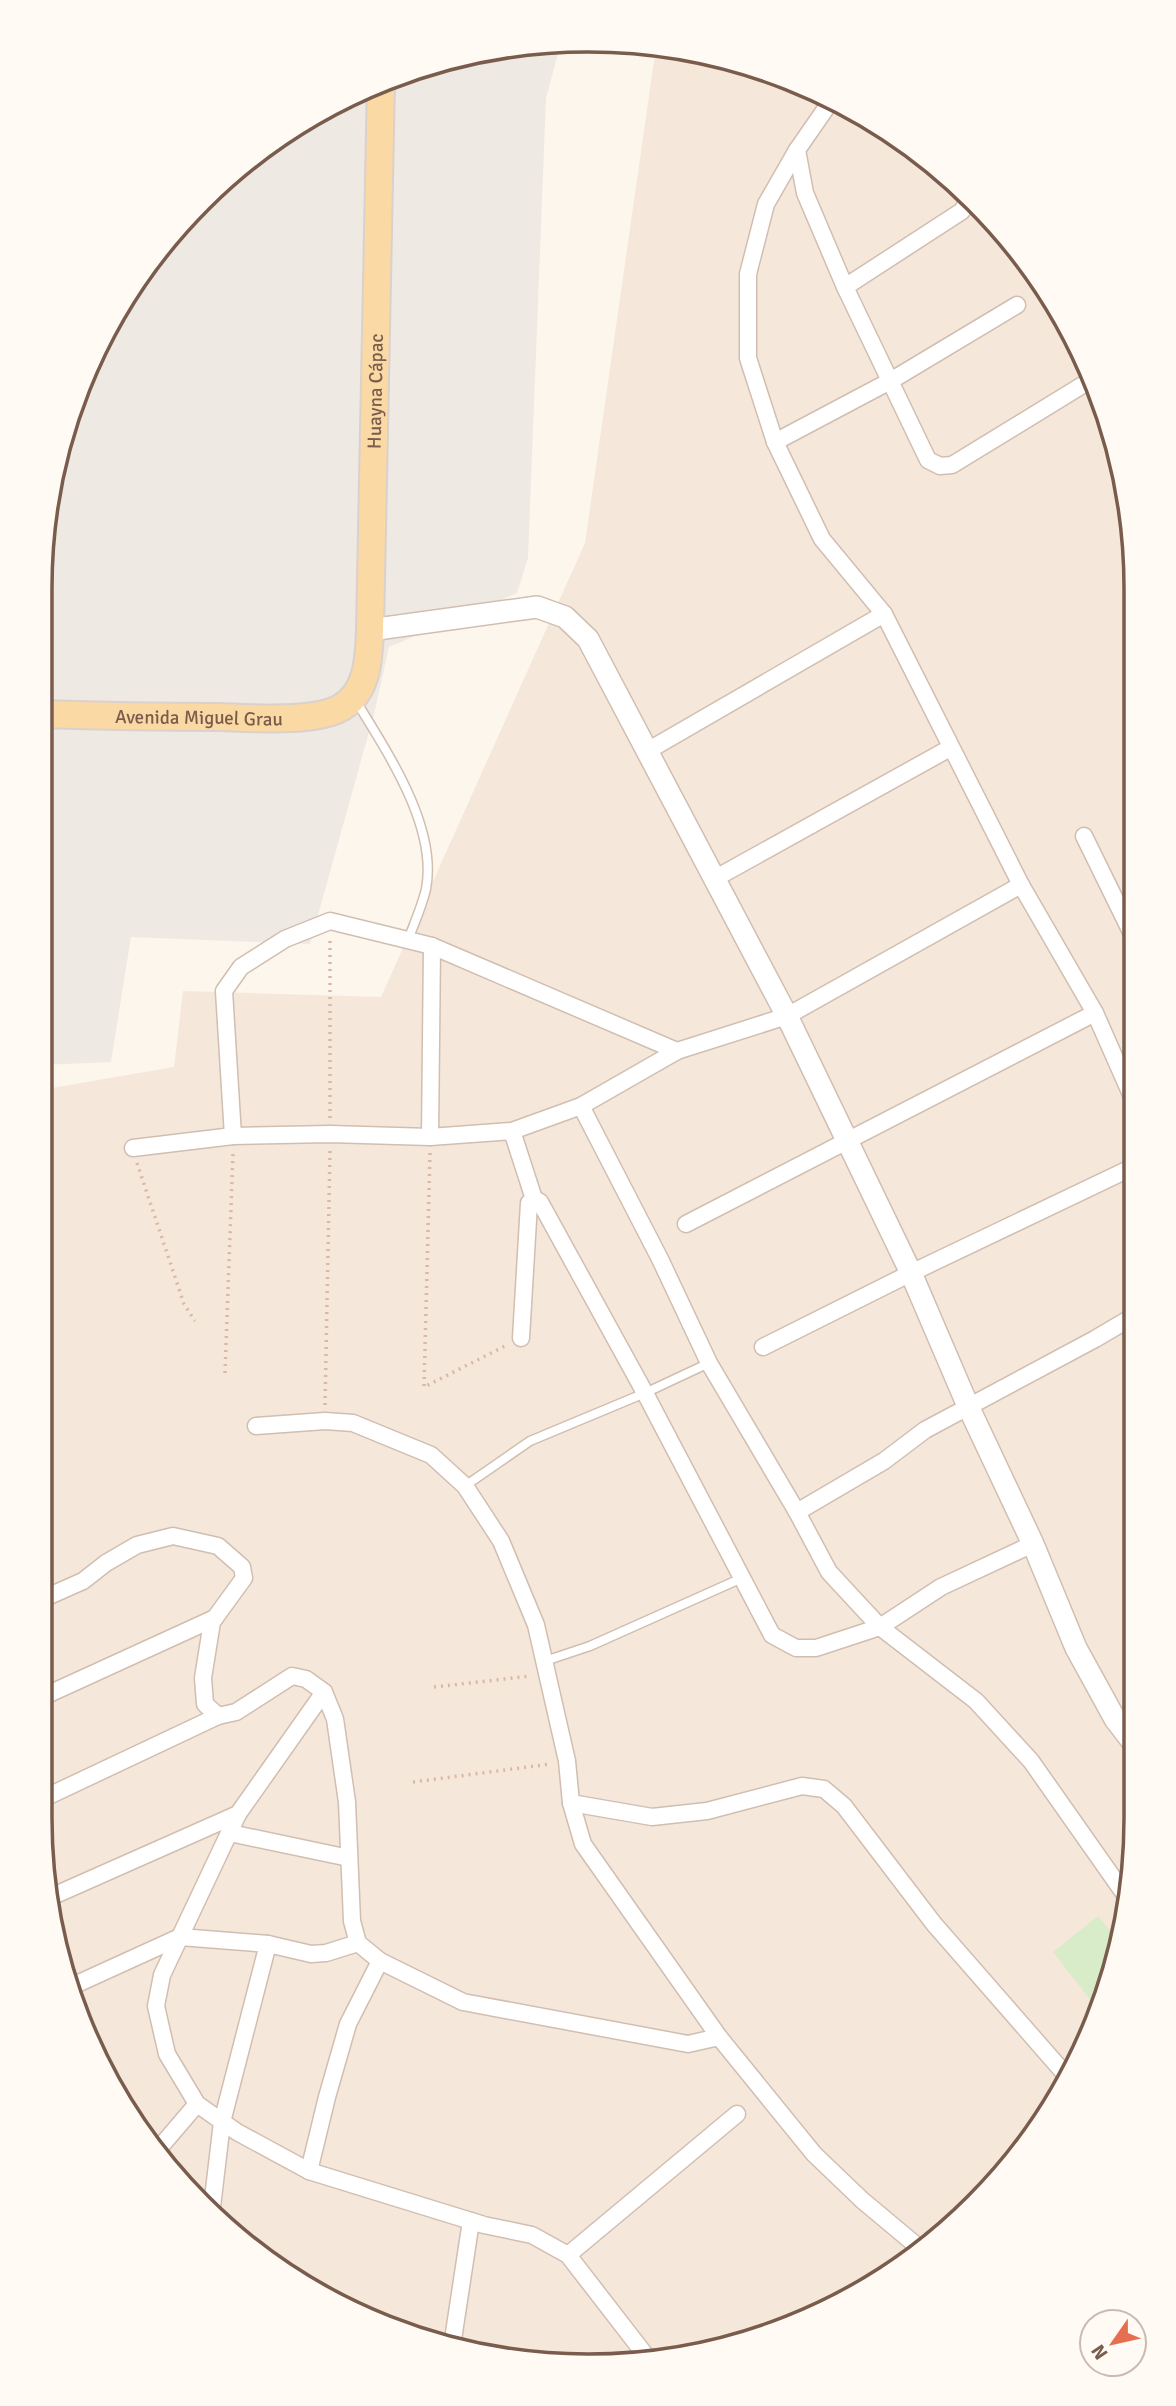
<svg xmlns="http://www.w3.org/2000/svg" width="1176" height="2406" font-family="Signika,sans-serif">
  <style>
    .residential { fill: #f5e8da }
    .industrial { fill: #efe9e4 }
    .green { fill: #d8ecc9 }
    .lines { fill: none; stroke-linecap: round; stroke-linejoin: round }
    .service-casing { stroke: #d1beb0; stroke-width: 11 }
    .minor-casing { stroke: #d1beb0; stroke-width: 19 }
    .tertiary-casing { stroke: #d1beb0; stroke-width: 24 }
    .primary-casing { stroke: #dad1cd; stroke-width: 30 }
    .path { stroke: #d9b8a5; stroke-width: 3.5; stroke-dasharray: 2 5; stroke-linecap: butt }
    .service { stroke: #fff; stroke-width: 8 }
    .minor { stroke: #fff; stroke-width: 16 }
    .tertiary { stroke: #fff; stroke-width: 21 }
    .primary { stroke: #fbd9a5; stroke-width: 26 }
    .labels { text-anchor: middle; stroke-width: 6; stroke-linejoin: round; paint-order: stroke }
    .street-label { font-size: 19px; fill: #7a5c4d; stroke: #fffaf3 }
    .rim { fill: none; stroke: #7a5c4d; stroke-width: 3.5 }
  </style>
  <rect width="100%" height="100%" fill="#fdf6ec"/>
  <!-- residential -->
  <path class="residential" d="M656,47L695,51L798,82L922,154L1023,255L1094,379L1131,516L1136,1818L1125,1925L1094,2028L1000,2179L921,2253L831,2309L659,2361L481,2355L378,2324L284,2274L154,2152L69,1994L40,1818V1090L174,1067L183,991L381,997L585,543Z"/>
  <!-- industrial -->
  <path class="industrial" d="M561,43L546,98L528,558L517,593L389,647L374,714L310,944L131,937L111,1062L40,1065V588L51,481L82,378L133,283L201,200L284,132L379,82L482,51Z"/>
  <!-- green -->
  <path class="green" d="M1098,1916L1120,1943L1099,2011L1053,1952Z"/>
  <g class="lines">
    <!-- service casing -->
    <g class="service-casing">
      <g id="service">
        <path d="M356,701C387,752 438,827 426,889C422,906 414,924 408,940"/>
        <path d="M465,1486L530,1441L645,1393L709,1363"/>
        <path d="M545,1661L590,1646L742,1578"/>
      </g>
    </g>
    <!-- minor casing -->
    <g class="minor-casing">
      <g id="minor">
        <path d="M831,101L797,150L805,193L845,287L928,460L940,466L952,465L1094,378"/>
        <path d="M797,150L766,204L748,274V358L775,442L822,539L884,614L1021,885L1095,1013L1133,1099"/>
        <path d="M845,287L962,211L968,200"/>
        <path d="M775,442L892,380L1017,305"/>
        <path d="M649,750L884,614"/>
        <path d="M1084,836L1133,936"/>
        <path d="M714,879L950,748"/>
        <path d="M581,1106L660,1259L709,1363L797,1512L829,1572L880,1627L976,1701L1031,1761L1128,1899"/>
        <path d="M512,1131L534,1199"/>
        <path d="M233,1136L224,991L241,967L285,939L330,921L432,946L677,1051"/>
        <path d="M430,1137L432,946"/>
        <path d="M133,1148L233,1136L330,1134L430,1137L512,1131L581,1106L677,1051L787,1016L1021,885"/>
        <path d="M686,1224L1095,1013"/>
        <path d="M521,1338L529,1203L534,1199L540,1202L645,1393L772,1635L796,1648H816L880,1627L941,1587L1033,1544"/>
        <path d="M763,1347L911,1273L1133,1167"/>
        <path d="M256,1426L325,1421L353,1423L431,1455L465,1486L501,1541L536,1625L567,1761L571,1803L583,1844L719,2037L814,2154L862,2200L923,2251"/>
        <path d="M797,1512L884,1461L925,1430L1095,1339L1134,1316"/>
        <path d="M40,1600L83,1581L106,1563L137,1545L173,1536L218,1546L242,1567L244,1578L212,1622L203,1678L205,1704L218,1716L236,1712L292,1676L306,1679L324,1692L335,1719L347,1802L352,1921L358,1943L380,1961L463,2002L688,2044L719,2037"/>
        <path d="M324,1692L238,1814L162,1975L156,2006L167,2054L197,2104L237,2132L309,2171L484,2225L532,2235L568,2255L650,2361"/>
        <path d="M40,1698L215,1618"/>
        <path d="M40,1800L218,1716"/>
        <path d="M571,1803L652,1817L707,1811L802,1786L824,1789L844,1806L934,1924L1065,2074"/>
        <path d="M230,1833L349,1858"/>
        <path d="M53,1896L238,1814"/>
        <path d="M268,1944L311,1954L326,1953L358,1943"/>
        <path d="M68,1988L180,1937L268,1944L222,2122L212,2207"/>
        <path d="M155,2153L197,2104"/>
        <path d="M309,2171L327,2097L348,2024L380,1961"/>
        <path d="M568,2255L737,2114"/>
        <path d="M452,2346L471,2221"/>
      </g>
    </g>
    <!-- tertiary casing -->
    <g class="tertiary-casing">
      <path id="tertiary" d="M370,630L537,607L565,617L588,639L787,1016L911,1273L968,1406L1033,1544L1076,1648L1115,1719L1135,1745"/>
    </g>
    <!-- primary casing -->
    <g class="primary-casing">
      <g id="primary">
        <path id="s1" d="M40,714C101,716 161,717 221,717C252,718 317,723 342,707C368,691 369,657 370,630L381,81"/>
      </g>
    </g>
    <!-- path -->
    <g class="path">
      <path d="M330,941V1118"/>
      <path d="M430,1153L424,1387L507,1345"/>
      <path d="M137,1163L184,1304L195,1321"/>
      <path d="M225,1373L233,1153"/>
      <path d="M325,1405L330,1151"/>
      <path d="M434,1687L531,1676"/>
      <path d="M413,1782L551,1764"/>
    </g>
    <!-- service -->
    <use href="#service" class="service"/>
    <!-- minor -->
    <use href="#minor" class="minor"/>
    <!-- tertiary -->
    <use href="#tertiary" class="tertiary"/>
    <!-- primary -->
    <use href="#primary" class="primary"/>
  </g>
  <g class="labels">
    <!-- street labels -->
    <g class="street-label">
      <text dy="7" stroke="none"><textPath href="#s1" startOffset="628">Huayna Cápac</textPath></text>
      <text dy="7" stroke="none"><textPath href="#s1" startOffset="159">Avenida Miguel Grau</textPath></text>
    </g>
  </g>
  <!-- crop -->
  <path d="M0 0H1176V2406H0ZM588 52H588A536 536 0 0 1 1124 588V1818A536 536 0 0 1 588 2354H588A536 536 0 0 1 52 1818V588A536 536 0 0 1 588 52Z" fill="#fffaf3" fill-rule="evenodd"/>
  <path class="rim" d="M588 52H588A536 536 0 0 1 1124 588V1818A536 536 0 0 1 588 2354H588A536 536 0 0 1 52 1818V588A536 536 0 0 1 588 52Z"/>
  <!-- north arrow -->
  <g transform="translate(1113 2343) rotate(236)"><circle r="33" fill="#fffaf3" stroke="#cabbb1" stroke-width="2"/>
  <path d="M0-5L12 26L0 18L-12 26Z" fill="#e76f51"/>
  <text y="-10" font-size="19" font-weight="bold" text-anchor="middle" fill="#7a5c4d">N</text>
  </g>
</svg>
